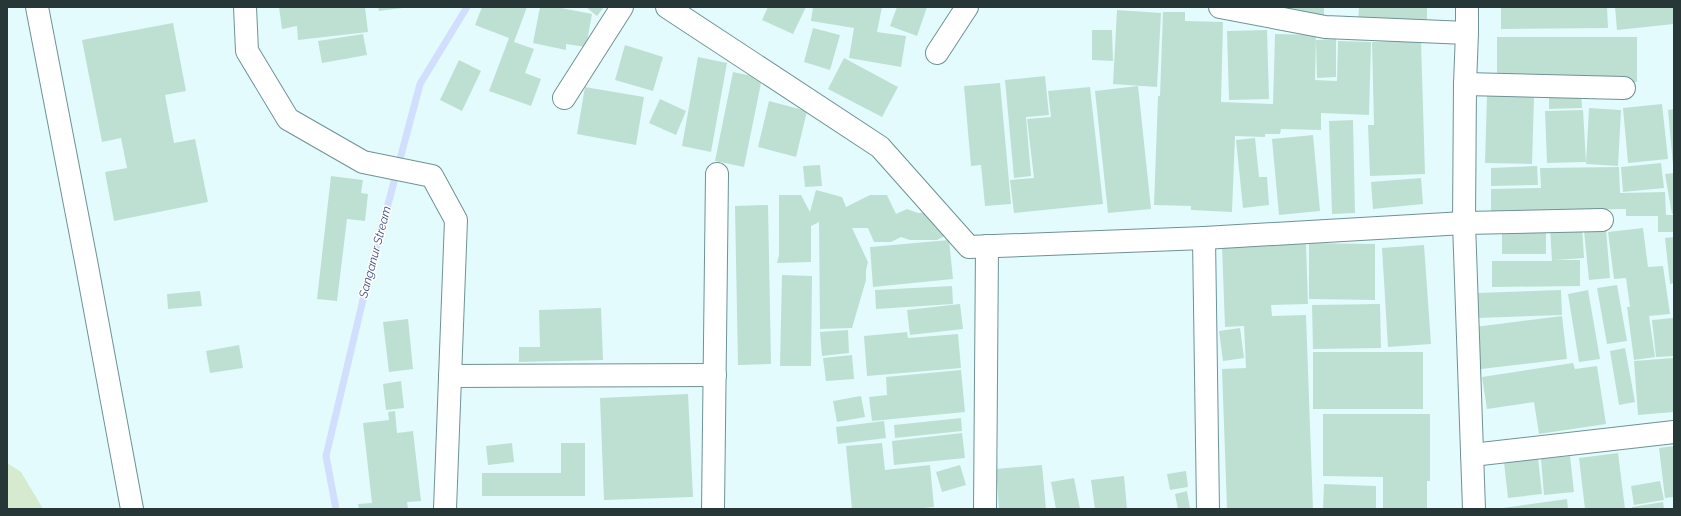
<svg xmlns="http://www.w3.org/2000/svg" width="1681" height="516" font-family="Raleway,sans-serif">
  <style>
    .green { fill: #d5eace }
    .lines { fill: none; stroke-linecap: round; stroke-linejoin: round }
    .stream { stroke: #d1defd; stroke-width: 7 }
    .building { fill: #bee0d3 }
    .minor-casing { stroke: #6f9295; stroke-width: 24 }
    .tertiary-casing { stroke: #6f9295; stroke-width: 24 }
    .minor { stroke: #fff; stroke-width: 22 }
    .tertiary { stroke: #fff; stroke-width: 22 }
    .labels { text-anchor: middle; stroke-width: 3; stroke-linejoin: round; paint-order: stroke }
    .water-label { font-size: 12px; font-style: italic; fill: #3c4d7f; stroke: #fff }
  </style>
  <rect width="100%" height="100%" fill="#e4fbfd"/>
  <!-- green -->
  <path class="green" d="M7,463L21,472L43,509H7Z"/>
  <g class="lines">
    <!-- stream -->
    <path class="stream" d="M336,509L326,456L366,287L420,84L467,7"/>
  </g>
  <!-- building -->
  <g class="building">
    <path d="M279,7H365L368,32L298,40L297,26L282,29Z"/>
    <path d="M378,7H403V8L379,11Z"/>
    <path d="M482,7H527L514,42L534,49L525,73L541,79L531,106L489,91L509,38L475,25Z"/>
    <path d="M540,7H556L592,14L586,47L566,44V50L533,43Z"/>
    <path d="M586,7H604L597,16Z"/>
    <path d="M768,7H806L793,34L762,20Z"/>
    <path d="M813,7H882L877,32L906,36L901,67L849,58L854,28L811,21Z"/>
    <path d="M897,7H927L917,36L890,26Z"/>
    <path d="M1286,7H1324V16L1286,15Z"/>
    <path d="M1359,7H1427V25L1358,23Z"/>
    <path d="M1501,7H1607L1608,28L1501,29Z"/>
    <path d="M1615,7H1674V24L1617,30Z"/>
    <path d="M1117,10L1161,13L1157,87L1113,84Z"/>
    <path d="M1163,12H1185V21L1223,22L1221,102L1273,104L1275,34L1316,35L1315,80L1337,81L1338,41L1371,42L1369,115L1321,113V130L1281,129L1280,134H1265V137L1235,136L1232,212L1191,210V206L1154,205L1158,96H1160Z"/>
    <path d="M173,23L186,91L165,95L174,143L195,139L208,202L114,221L105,172L127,168L121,138L102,142L82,40Z"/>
    <path d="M813,28L840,35L830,70L804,62Z"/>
    <path d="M1092,30H1112L1113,61L1092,60Z"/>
    <path d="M1267,30L1269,99L1229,100L1227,31Z"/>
    <path d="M363,34L367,55L322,63L318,41Z"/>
    <path d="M1497,37H1637V82L1497,81Z"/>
    <path d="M1336,39V77L1317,78L1316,40Z"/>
    <path d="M1421,40L1425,174L1370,176L1368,125H1374L1372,42Z"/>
    <path d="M625,45L663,57L653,91L615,80Z"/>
    <path d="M698,57L727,63L711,152L682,146Z"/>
    <path d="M844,58L898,87L882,117L828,89Z"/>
    <path d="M459,60L481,71L462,111L440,100Z"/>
    <path d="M733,72L762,78L744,167L715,161Z"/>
    <path d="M1045,76L1049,115L1026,117L1031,176L1014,178L1005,80Z"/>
    <path d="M1000,83L1011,204L985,206L981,165L971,166L964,86Z"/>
    <path d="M1138,86L1151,209L1108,213L1095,91Z"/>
    <path d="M585,87L644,97L636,145L577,134Z"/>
    <path d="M1090,87L1103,204L1014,213L1010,180L1034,178L1027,119L1051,117L1048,91Z"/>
    <path d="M1581,89L1582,108L1549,109V90Z"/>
    <path d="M1487,95L1534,97L1532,164L1485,163Z"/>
    <path d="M660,99L686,111L676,135L649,123Z"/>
    <path d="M769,101L807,111L796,157L758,147Z"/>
    <path d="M1662,104L1668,159L1628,163L1623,108Z"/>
    <path d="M1589,108L1621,110L1618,166L1586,164Z"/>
    <path d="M1674,109V165H1673L1668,110Z"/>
    <path d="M1583,110L1586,162L1547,163L1545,111Z"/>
    <path d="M1353,120L1355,213L1332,214L1329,121Z"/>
    <path d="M1313,135L1320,211L1279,215L1272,139Z"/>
    <path d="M1255,138L1259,177H1267L1269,205L1243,208L1236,140Z"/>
    <path d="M1661,163L1664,188L1623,192L1621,167Z"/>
    <path d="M820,165L822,186L805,187L803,166Z"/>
    <path d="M1537,166L1538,185L1491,186V168Z"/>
    <path d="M1619,167L1620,193L1665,192L1666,215H1674V232H1658V216H1626V209L1491,211V189L1541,188L1540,168Z"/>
    <path d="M1674,173V213L1672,214L1665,174Z"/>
    <path d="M331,176L363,180L361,193L368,194L365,221L347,219L337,301L317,299Z"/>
    <path d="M1421,178L1423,204L1373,209L1371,182Z"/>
    <path d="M816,190L842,197L846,207L870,195H887L896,214L907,209L918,213L934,212L945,236L937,240H910L901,237L891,242H874L868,228H852L868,262L866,270V280L852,328L820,329L819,222L811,226V262L777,263L779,255V195H801L810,212Z"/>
    <path d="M768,205L771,364L738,365L735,206Z"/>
    <path d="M1582,226L1584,258L1555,260H1580V286L1492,287V261H1552L1550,228Z"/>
    <path d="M1643,228L1648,267L1663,266L1670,314L1649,316L1655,357L1634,360L1627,307H1630L1626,278L1614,279L1608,232Z"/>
    <rect x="1502" y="229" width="44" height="25"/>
    <path d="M1606,229L1610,278L1589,280L1584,231Z"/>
    <path d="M1674,237V283L1670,284L1665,238Z"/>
    <path d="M949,240L953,279L873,287L870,247Z"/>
    <path d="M1309,243L1375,244V300L1309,299Z"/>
    <path d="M1306,244L1308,304L1271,305L1272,316L1306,315L1313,509H1227L1222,369L1246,368L1244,326L1225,327L1222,246Z"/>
    <path d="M1424,245L1431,344L1388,347L1382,248Z"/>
    <path d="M782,275L812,276L811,366H780Z"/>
    <path d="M1617,285L1627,341L1607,344L1597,288Z"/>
    <path d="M952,286L953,304L876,309L875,290Z"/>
    <path d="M1561,290L1562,315L1478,318L1477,293Z"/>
    <path d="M1588,290L1600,359L1579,362L1568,294Z"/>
    <path d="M200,291L202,306L168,309L167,294Z"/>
    <path d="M960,304L963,329L910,335L907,310Z"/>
    <path d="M1380,304L1381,348L1313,349L1312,305Z"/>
    <path d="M601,308L603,360L519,362V347H540L539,310Z"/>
    <path d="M1562,316L1567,359L1481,369L1475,327Z"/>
    <path d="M1673,318L1674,356L1656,357L1652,320Z"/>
    <path d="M408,319L413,369L389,372L383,322Z"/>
    <path d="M1240,328L1244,358L1223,361L1219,331Z"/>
    <path d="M848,330L849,353L822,356L820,332Z"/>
    <path d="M907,332L908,338L958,334L961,368L867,376L864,336Z"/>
    <path d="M239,345L243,368L210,373L206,351Z"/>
    <path d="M1625,348L1635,402L1619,405L1610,351Z"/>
    <rect x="1313" y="352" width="110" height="57"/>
    <path d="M852,355L854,379L826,381L823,358Z"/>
    <path d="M1674,358V412L1638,415L1634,361Z"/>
    <path d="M1573,363L1575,369L1597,366L1606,424L1539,434L1534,402L1487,409L1482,377Z"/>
    <path d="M961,370L965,412L872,421L869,397L887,395L886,377Z"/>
    <path d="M401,381L404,408L386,410L383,384Z"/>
    <path d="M688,394L693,497L604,500L600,398Z"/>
    <path d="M861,396L865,417L837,422L833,401Z"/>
    <path d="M395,411L397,433L413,431L421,501L407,502L408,509H359L358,504L372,503L363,423L389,420L388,412Z"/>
    <path d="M1323,414H1430V481H1427V509H1383V477L1323,476Z"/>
    <path d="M961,418L962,431L895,438L894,425Z"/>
    <path d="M884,421L886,438L838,444L836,427Z"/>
    <path d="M962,433L965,458L894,465L892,441Z"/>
    <path d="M512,443L514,462L488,465L486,446Z"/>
    <path d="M561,443H585V496H482V473H561Z"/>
    <path d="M882,443L885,470L930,465L934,507L914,509H852L846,446Z"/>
    <path d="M1674,446V497L1665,498L1659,448Z"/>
    <path d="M1618,453L1625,509H1585L1579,458Z"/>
    <path d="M1570,456L1574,492L1544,495L1541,459Z"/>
    <path d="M1538,458L1542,494L1508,498L1504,462Z"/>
    <path d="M960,465L966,485L942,492L936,472Z"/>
    <path d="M1042,465L1046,509H999L996,469Z"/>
    <path d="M1186,471L1188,487L1170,490L1167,474Z"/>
    <path d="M1124,476L1127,509H1095L1091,480Z"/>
    <path d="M1074,478L1080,509H1056L1051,482Z"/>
    <path d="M1660,481L1664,500L1634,505L1631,486Z"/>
    <path d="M1324,484L1376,486V509H1323Z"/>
    <path d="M1187,491L1190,509H1178L1175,494Z"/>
    <path d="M1567,499L1568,509H1503V508Z"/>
    <path d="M1663,502L1664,509H1632V507Z"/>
  </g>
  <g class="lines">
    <!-- minor casing -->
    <g class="minor-casing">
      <g id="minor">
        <path d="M37,7L86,261L132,509"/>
        <path d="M667,7L880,147L969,247L1204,238L1464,223L1602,220"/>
        <path d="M1220,7L1325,27L1467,33"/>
        <path d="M1467,7V33L1465,84L1464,223L1474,509"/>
        <path d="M937,53L967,7"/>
        <path d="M1465,84L1624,88"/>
        <path d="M564,98L622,7"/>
        <path d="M1204,238L1208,509"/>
        <path d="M450,376L715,375"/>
        <path d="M1472,455L1674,432"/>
        <path d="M713,509L717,174"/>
        <path d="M985,509L987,246"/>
      </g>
    </g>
    <!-- tertiary casing -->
    <g class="tertiary-casing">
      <path id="tertiary" d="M245,7L247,51L288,119L363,162L432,176L456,220L445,509"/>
    </g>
    <!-- minor -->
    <use href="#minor" class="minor"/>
    <!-- tertiary -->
    <use href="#tertiary" class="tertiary"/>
  </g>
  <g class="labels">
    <!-- water labels -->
    <g class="water-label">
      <text transform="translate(375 252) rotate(-75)" y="4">Sanganur Stream</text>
    </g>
  </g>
  <!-- border -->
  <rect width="1681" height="516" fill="none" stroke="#273637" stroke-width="16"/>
</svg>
